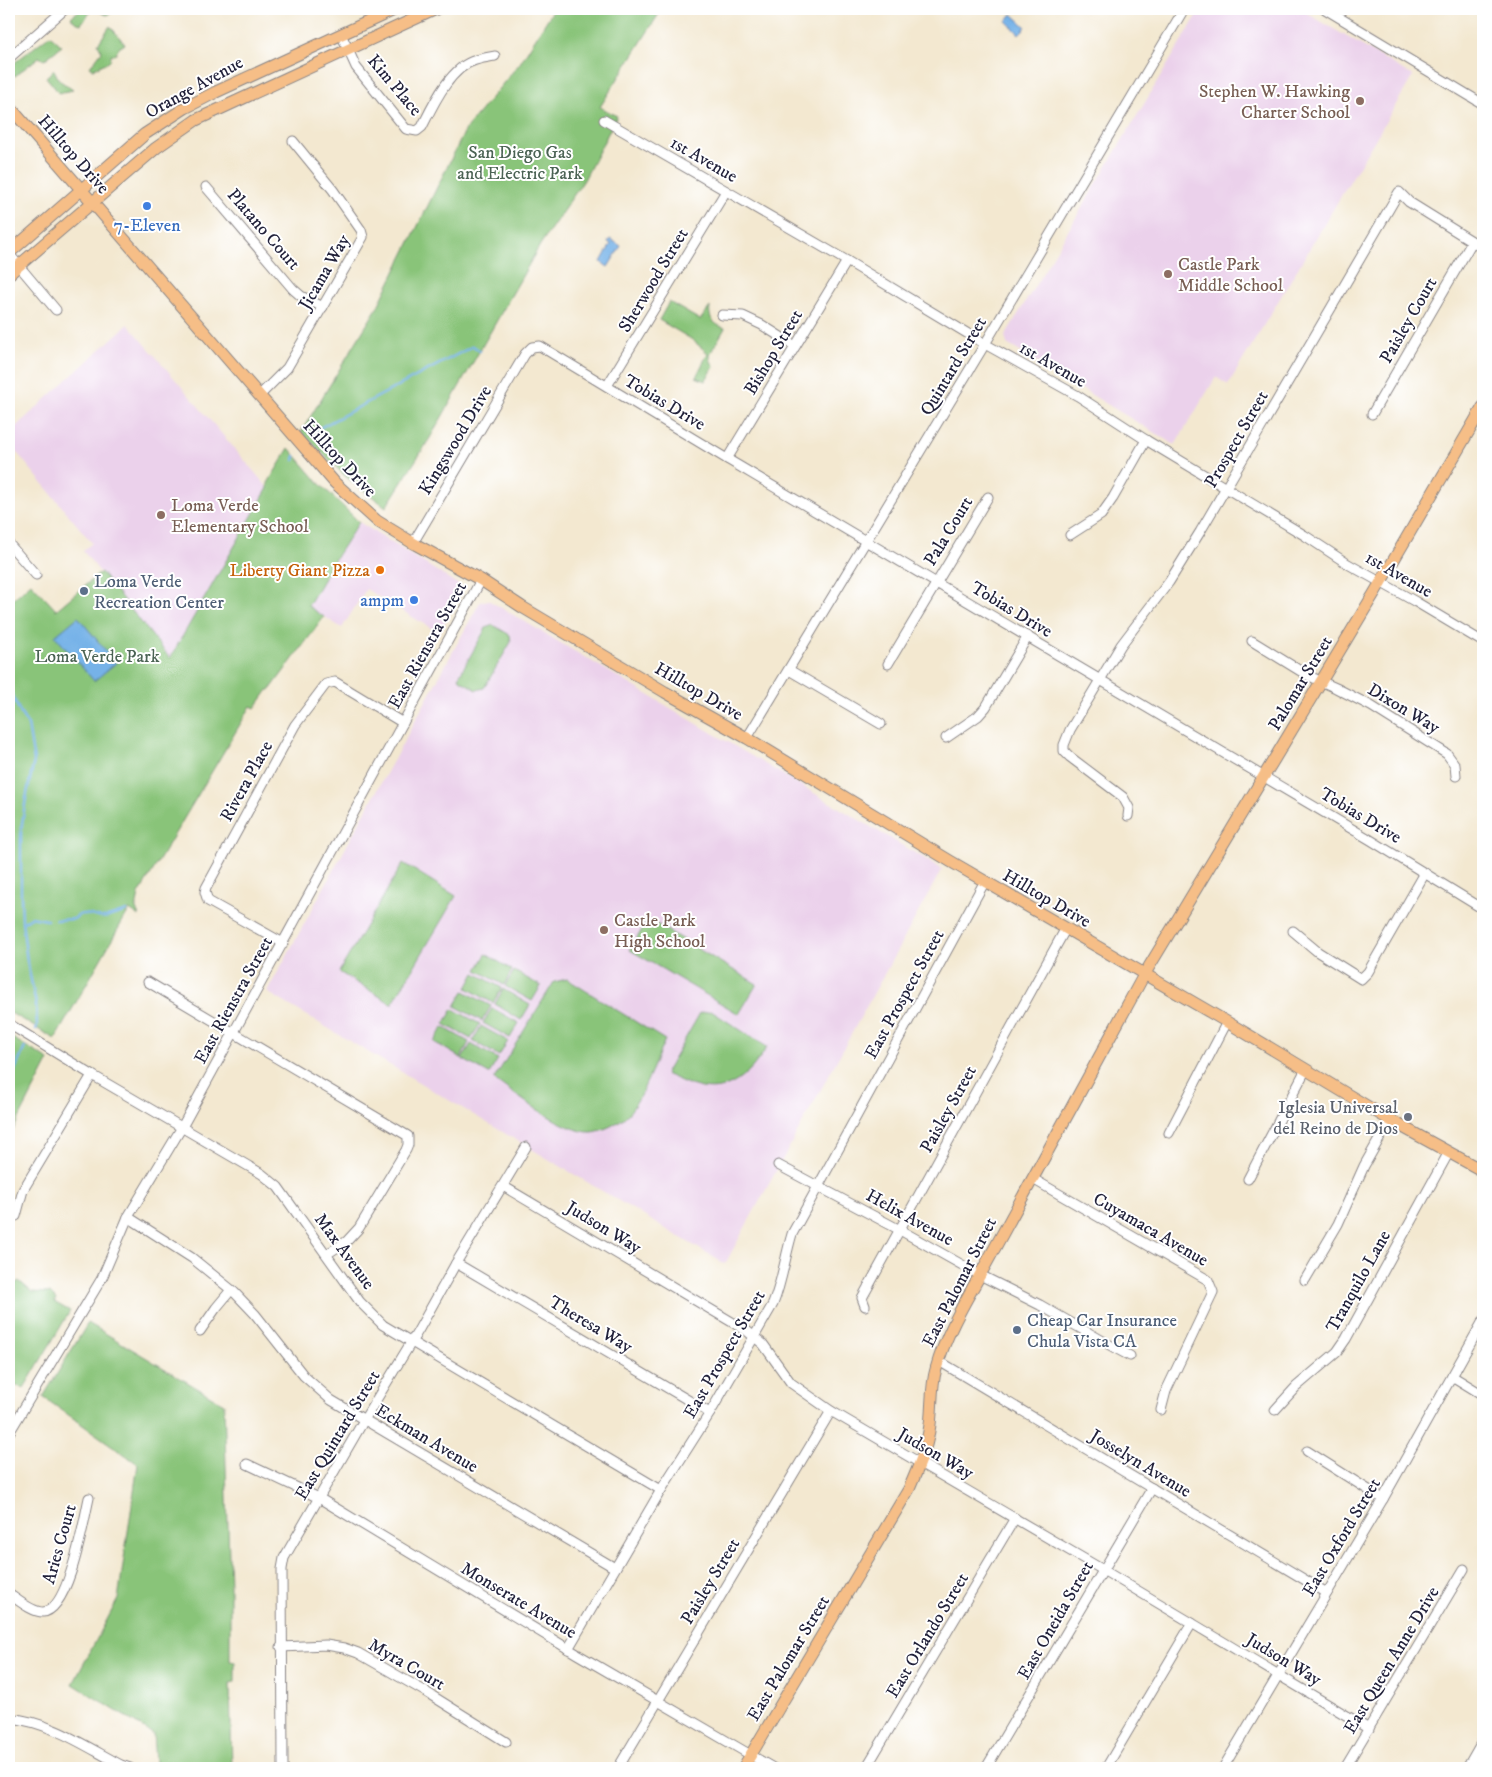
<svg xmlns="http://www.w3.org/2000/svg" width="1492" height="1777" font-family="'IM FELL DW Pica',serif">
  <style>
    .built { fill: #ebd1eb }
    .green { fill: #89c479; stroke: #56735a }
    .water { fill: #76b2e8; stroke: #4c6a92 }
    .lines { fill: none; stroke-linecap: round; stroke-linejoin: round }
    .stream { stroke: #76b2e8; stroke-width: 2.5 }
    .minor-casing { stroke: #8a8586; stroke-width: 11 }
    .major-casing { stroke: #8a8586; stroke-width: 13 }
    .minor { stroke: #fff; stroke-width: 9 }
    .major { stroke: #f6be87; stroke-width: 11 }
    .education-dot { fill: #8d6e63; stroke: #fff; stroke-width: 2 }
    .shop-dot { fill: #3f7fe0; stroke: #fff; stroke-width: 2 }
    .food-dot { fill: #e8710a; stroke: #fff; stroke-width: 2 }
    .service-dot { fill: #5c6f8a; stroke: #fff; stroke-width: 2 }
    .worship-dot { fill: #6b7280; stroke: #fff; stroke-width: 2 }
    .labels { text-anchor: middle; stroke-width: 4; stroke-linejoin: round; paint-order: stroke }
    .street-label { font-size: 18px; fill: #22223b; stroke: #fff }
    .education-label { font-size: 18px; fill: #785e54; stroke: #fff; text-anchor: start }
    .park-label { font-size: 18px; fill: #4b6354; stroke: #fff }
    .shop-label { font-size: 18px; fill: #366cbe; stroke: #fff }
    .food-label { font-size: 18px; fill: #c56008; stroke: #fff; text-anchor: end }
    .service-label { font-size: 18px; fill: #4e5e75; stroke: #fff; text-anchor: start }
    .worship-label { font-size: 18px; fill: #5b616d; stroke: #fff; text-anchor: end }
  </style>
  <rect width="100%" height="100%" fill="#fff"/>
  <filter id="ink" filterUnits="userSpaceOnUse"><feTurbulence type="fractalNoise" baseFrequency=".02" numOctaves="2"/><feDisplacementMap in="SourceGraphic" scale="10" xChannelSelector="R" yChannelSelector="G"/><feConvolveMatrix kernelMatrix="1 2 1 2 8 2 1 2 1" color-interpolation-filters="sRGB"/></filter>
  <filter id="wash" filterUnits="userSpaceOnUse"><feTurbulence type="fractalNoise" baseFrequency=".0096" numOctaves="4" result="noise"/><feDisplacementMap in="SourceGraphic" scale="20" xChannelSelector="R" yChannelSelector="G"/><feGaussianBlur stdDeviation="1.12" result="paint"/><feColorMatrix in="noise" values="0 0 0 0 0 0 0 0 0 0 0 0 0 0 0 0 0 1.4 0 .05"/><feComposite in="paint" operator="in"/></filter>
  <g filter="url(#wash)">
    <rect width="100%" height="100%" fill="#f3e8d0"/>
    <!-- built -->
    <g class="built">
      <path d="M1201,9H1300L1413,76L1228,385L1216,377L1175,445L1007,344L1005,336Z"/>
      <path d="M128,324L268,488L170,658L83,551L92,543L9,443V433Z"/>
      <path d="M359,522L462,587V591L439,633L366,589L342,628L307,606L335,559Z"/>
      <path d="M488,600L942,869L725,1264L267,992L480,602Z"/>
    </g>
    <!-- green -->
    <g class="green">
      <path d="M81,9H121L107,15L93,9L81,24L75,22L71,17Z"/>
      <path d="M554,9H662L600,107L617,116L584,180L540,245L430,438L386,507L345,476L301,432L377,308L467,127L520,63Z"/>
      <path d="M110,26L125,44L119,48L115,55H111L110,61L93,69L90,67L102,51L98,44Z"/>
      <path d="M50,35L62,46L44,60L39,57L15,76L9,73V67Z"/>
      <path d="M54,70L59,80L73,90L59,93L46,77Z"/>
      <path d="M669,302L700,320L710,307C708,318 714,325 725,328L710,354V359L714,367L705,381L696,377L708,353L691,339L659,320Z"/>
      <path d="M289,448L320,484L359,522L335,559L308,606L324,617L270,690H268L255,708L251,706L139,894L136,909L139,916L129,910L55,1039L9,1012V603L31,583L56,610L101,572L170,658L268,488V483Z"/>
      <path d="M493,625L510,635L511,642L484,688L477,690L460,680L459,676L486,628Z"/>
      <path d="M403,863L456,896L392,1004L339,972Z"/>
      <path d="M648,919L757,984L739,1014L630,950Z"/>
      <path d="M486,954L512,970L504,985L477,970Z"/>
      <path d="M514,971L541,986L532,1001L505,986Z"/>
      <path d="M475,973L502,988L493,1003L467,988Z"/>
      <path d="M567,979L665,1040C655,1061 643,1096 629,1113C621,1122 604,1131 592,1132C567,1134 514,1094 494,1079L554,982Z"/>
      <path d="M503,989L530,1005L521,1020L495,1004Z"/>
      <path d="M464,991L491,1006L482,1021L455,1006Z"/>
      <path d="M492,1008L519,1023L510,1038L483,1023Z"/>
      <path d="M453,1009L480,1024L471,1039L444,1024Z"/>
      <path d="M711,1011L767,1047C750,1074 729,1097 694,1086C684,1083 675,1078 665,1074L700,1013Z"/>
      <path d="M481,1026L508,1041L499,1056L473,1041Z"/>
      <path d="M443,1027L469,1042L461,1058L434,1042Z"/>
      <path d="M9,1036L49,1060L9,1138Z"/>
      <path d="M471,1044L498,1059L489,1074L462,1059Z"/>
      <path d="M9,1278L14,1284L19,1281L32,1292L50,1293L56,1299L54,1302L70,1311L24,1388L9,1384Z"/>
      <path d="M88,1323L224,1404L230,1587V1661L235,1662V1682L230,1683L232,1767L155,1763L153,1734L73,1684L118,1599L138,1464L43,1397Z"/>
    </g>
    <!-- water -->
    <g class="water">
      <path d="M1012,14L1026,27L1019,34L1006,21Z"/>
      <path d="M610,239L621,246L608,267L601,262L611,244L608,242Z"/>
      <path d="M78,617L116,663L94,681L55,636Z"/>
    </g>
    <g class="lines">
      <!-- stream -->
      <g class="stream">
        <path d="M312,432L473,346L480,351"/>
        <path d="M294,460L295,456"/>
        <path d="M9,689L21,714L28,725L34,761L26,798L21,830V894L22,921L27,961L36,1004L37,1026L36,1029"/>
        <path d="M55,920L74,919C84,907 96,921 108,917C114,915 120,913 127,911"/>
        <path d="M22,923L31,917L47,920"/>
        <path d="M9,1111L10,1110L11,1079L25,1047"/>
      </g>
    </g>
  </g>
  <g filter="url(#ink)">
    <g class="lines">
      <!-- minor casing -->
      <g class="minor-casing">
        <g id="minor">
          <path d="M1325,9L1483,104"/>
          <path d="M341,34L356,67L406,129L417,131L422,127C433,105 450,67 476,60C482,58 489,57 495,56"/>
          <path d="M9,58L65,9"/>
          <path d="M604,120L847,261L985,344L1078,396L1146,440L1304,535L1348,564L1416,602L1483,642"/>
          <path d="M206,187L293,289L301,296L323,307"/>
          <path d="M9,254L56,310"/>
          <path d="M722,315L743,316L762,325L795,346"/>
          <path d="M607,386L726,191"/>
          <path d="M260,395L287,368L363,237L361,230L333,190L293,141"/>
          <path d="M1372,414L1472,242"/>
          <path d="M727,459L847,261"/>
          <path d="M1070,535L1101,515L1113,498L1146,440"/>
          <path d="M413,543L525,354L532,347L540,346L727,459L1369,839L1483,909"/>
          <path d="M9,544L36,575"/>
          <path d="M1252,641L1307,675L1336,688L1371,706L1447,754L1455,765L1456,776"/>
          <path d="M888,664L988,497"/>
          <path d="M789,670L881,724"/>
          <path d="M747,738L985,344L1184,9"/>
          <path d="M946,738L978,716L986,707L1028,636"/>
          <path d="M1128,816L1129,808L1123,797L1070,757L1064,751V745L1070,730L1121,645L1169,582L1200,532L1399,192L1409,202L1483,248"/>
          <path d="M1293,931L1318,952L1361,979L1368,972L1425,873"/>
          <path d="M283,943L208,901L205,892L206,888L295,725L326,684L335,682L403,723"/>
          <path d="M148,982L408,1136V1145L406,1150L359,1228L347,1241L327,1254"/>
          <path d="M9,1024L92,1075L262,1174L278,1187L360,1302L383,1325L661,1490"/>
          <path d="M1169,1133L1227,1022"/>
          <path d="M778,1165L900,1230L980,1275L1040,1305L1115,1348L1130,1356"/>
          <path d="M1033,1179L1208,1280L1213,1292L1166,1391L1161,1410"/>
          <path d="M1248,1179L1306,1069"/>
          <path d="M503,1186L747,1331L763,1344L791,1383L831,1411L1103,1570L1369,1729"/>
          <path d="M16,1216L23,1190L92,1075"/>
          <path d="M128,1217L192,1258L234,1292L255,1314L304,1376L331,1400L615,1568"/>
          <path d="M456,1263L710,1413"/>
          <path d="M1305,1280L1338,1224L1364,1166L1390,1120"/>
          <path d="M865,1306L862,1298L1066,928"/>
          <path d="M200,1331L216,1308L231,1290"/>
          <path d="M939,1361L1327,1593"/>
          <path d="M1452,1376L1483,1395"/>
          <path d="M1275,1410L1296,1387L1337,1352L1346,1339L1449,1152"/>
          <path d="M9,1433L102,1278L128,1217L182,1127L481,580"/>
          <path d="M1307,1451L1383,1499"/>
          <path d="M247,1464L319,1498L577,1654L773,1768"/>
          <path d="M9,1594C18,1600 32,1612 43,1612C69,1611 84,1520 89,1498"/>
          <path d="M281,1647L326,1645L344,1648L358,1653L426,1692L506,1742"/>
          <path d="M568,1649L661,1490L710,1413L773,1304C782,1282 785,1257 792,1234L985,881"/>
          <path d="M9,1718C51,1722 85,1746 121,1765L130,1768"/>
          <path d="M283,1768L282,1569L284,1558L364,1420L418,1331L456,1263L526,1147"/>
          <path d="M618,1768L831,1411"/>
          <path d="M866,1768L1015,1518"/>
          <path d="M986,1768L1152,1488"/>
          <path d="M1106,1768L1192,1623"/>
          <path d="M1223,1768L1383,1499L1483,1321"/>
          <path d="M1345,1768L1464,1569"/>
          <path d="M1467,1768L1483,1740"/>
        </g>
      </g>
      <!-- major casing -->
      <g class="major-casing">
        <g id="major">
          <path d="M9,106L335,483L377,521L413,543L481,580L522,607L665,692L747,738L950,861L1227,1022L1390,1120L1483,1171"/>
          <path d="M9,253L145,134L185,108L216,92L396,9"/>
          <path d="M9,274L156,148L196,120L436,9"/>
          <path d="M743,1768L909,1489C917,1470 926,1451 929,1431C933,1411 930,1389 936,1369C945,1336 963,1305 980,1275L1144,975L1375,592L1483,407"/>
        </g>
      </g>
      <!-- minor -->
      <use href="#minor" class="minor"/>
      <!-- major -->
      <use href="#major" class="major"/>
    </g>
  </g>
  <!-- markers -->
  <g class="education-dot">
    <circle cx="1360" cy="101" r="5"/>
    <circle cx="1168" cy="274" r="5"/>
    <circle cx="161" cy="515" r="5"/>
    <circle cx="604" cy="930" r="5"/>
  </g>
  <g class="shop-dot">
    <circle cx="147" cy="206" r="5"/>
    <circle cx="414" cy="600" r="5"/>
  </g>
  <circle class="food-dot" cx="380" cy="570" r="5"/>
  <g class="service-dot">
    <circle cx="84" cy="591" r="5"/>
    <circle cx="1017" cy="1330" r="5"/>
  </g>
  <circle class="worship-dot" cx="1408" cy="1117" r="5"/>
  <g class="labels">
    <!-- street labels -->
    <g class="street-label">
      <text transform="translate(395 85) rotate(50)" y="6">Kim Place</text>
      <text transform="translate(194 87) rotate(-29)" y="6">Orange Avenue</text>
      <text transform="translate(74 154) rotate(49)" y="6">Hilltop Drive</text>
      <text transform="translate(704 159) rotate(30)" y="6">1st Avenue</text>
      <text transform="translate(264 229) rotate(49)" y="6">Platano Court</text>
      <text transform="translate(324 272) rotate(-60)" y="6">Jicama Way</text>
      <text transform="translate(653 280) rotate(-59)" y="6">Sherwood Street</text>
      <text transform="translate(1408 320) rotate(-60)" y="6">Paisley Court</text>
      <text transform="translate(773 352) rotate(-59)" y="6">Bishop Street</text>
      <text transform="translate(1053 364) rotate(30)" y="6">1st Avenue</text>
      <text transform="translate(953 366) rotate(-59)" y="6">Quintard Street</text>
      <text transform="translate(665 402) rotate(31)" y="6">Tobias Drive</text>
      <text transform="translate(1236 439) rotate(-60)" y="6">Prospect Street</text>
      <text transform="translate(455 440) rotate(-59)" y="6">Kingswood Drive</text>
      <text transform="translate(340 458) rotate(47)" y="6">Hilltop Drive</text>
      <text transform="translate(948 531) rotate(-59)" y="6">Pala Court</text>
      <text transform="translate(1399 574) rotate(30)" y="6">1st Avenue</text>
      <text transform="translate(1012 609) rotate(31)" y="6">Tobias Drive</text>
      <text transform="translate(427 645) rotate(-61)" y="6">East Rienstra Street</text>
      <text transform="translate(1300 683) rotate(-59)" y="6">Palomar Street</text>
      <text transform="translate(699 691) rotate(30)" y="6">Hilltop Drive</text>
      <text transform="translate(1404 708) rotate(31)" y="6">Dixon Way</text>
      <text transform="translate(246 781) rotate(-61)" y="6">Rivera Place</text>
      <text transform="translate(1361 815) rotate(31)" y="6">Tobias Drive</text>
      <text transform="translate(1047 898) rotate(30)" y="6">Hilltop Drive</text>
      <text transform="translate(904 994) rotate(-61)" y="6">East Prospect Street</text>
      <text transform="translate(233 1000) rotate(-61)" y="6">East Rienstra Street</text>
      <text transform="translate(948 1109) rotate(-61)" y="6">Paisley Street</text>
      <text transform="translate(910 1217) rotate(29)" y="6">Helix Avenue</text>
      <text transform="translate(604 1227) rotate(31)" y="6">Judson Way</text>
      <text transform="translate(1151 1229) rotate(30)" y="6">Cuyamaca Avenue</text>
      <text transform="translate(345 1251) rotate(54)" y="6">Max Avenue</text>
      <text transform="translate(1358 1281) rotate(-61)" y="6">Tranquilo Lane</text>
      <text transform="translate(959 1282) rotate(-63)" y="6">East Palomar Street</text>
      <text transform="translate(591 1324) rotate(31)" y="6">Theresa Way</text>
      <text transform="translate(724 1354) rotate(-60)" y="6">East Prospect Street</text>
      <text transform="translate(337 1435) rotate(-59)" y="6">East Quintard Street</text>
      <text transform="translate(427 1438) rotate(31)" y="6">Eckman Avenue</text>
      <text transform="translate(936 1453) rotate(30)" y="6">Judson Way</text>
      <text transform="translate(1141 1463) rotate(31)" y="6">Josselyn Avenue</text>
      <text transform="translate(1341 1537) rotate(-59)" y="6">East Oxford Street</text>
      <text transform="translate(59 1544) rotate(-74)" y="6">Aries Court</text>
      <text transform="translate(710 1581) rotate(-59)" y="6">Paisley Street</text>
      <text transform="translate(519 1600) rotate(31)" y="6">Monserate Avenue</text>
      <text transform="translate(1055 1620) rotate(-60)" y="6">East Oneida Street</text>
      <text transform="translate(927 1635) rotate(-59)" y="6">East Orlando Street</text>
      <text transform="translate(788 1658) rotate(-59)" y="6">East Palomar Street</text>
      <text transform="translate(1284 1659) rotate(31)" y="6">Judson Way</text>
      <text transform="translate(1391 1660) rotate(-59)" y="6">East Queen Anne Drive</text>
      <text transform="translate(407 1664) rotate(30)" y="6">Myra Court</text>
    </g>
    <!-- education labels -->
    <g class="education-label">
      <text x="1350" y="97" text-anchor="end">Stephen W. Hawking<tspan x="1350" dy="21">Charter School</tspan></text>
      <text x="1178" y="270">Castle Park<tspan x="1178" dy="21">Middle School</tspan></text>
      <text x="171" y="511">Loma Verde<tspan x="171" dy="21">Elementary School</tspan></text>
      <text x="614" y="926">Castle Park<tspan x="614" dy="21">High School</tspan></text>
    </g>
    <!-- park labels -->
    <g class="park-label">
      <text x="520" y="158">San Diego Gas<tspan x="520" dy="21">and Electric Park</tspan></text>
      <text x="97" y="662">Loma Verde Park</text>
    </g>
    <!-- shop labels -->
    <g class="shop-label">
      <text x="147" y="231">7-Eleven</text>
      <text x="404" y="606" text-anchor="end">ampm</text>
    </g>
    <!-- food labels -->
    <g class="food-label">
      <text x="370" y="576">Liberty Giant Pizza</text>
    </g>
    <!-- service labels -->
    <g class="service-label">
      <text x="94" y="587">Loma Verde<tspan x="94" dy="21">Recreation Center</tspan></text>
      <text x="1027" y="1326">Cheap Car Insurance<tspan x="1027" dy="21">Chula Vista CA</tspan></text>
    </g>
    <!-- worship labels -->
    <g class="worship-label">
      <text x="1398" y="1113">Iglesia Universal<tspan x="1398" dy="21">del Reino de Dios</tspan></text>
    </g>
  </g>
  <!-- margin -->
  <rect width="1492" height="1777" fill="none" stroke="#fff" stroke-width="30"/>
</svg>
